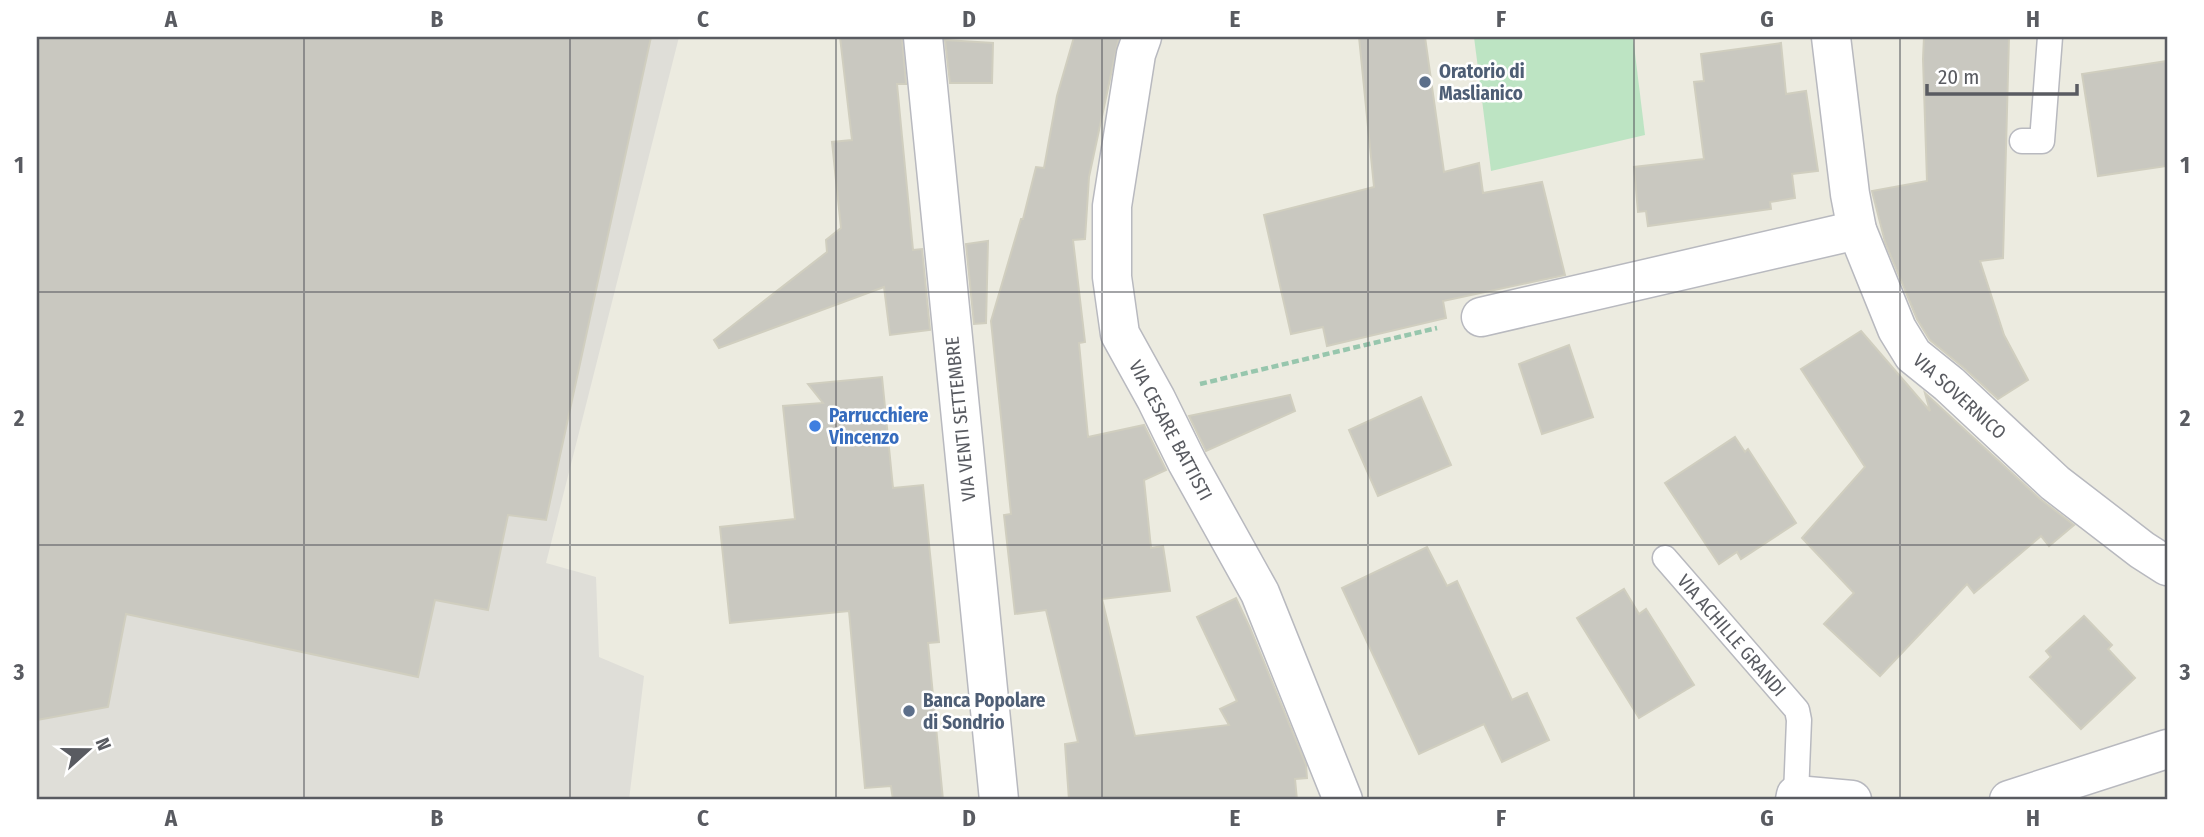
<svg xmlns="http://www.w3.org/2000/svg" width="2204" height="837" font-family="'Fira Sans Condensed',sans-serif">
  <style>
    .industrial { fill: #dfded8 }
    .green { fill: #bde4c3 }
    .building { fill: #c9c8c0; stroke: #d0cebf; stroke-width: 2 }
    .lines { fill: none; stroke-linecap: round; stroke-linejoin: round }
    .service-casing { stroke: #b8b9bf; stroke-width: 27 }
    .minor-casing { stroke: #b8b9bf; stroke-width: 41 }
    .tertiary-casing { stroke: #b8b9bf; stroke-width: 41 }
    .path { stroke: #97c6ad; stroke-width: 4.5; stroke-dasharray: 7 3.5; stroke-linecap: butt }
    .service { stroke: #fff; stroke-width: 24 }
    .minor { stroke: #fff; stroke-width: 38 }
    .tertiary { stroke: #fff; stroke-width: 38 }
    .grid { fill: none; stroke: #595b61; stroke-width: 2; stroke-opacity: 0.55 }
    .service-dot { fill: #5c6f8a; stroke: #fff; stroke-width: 2.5 }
    .shop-dot { fill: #3f7fe0; stroke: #fff; stroke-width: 2.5 }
    .labels { text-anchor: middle; stroke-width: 5; stroke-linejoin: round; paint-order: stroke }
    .service-label { font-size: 19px; font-weight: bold; fill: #4e5e75; stroke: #fff; text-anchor: start }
    .street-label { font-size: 19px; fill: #595b61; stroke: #fff }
    .shop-label { font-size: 19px; font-weight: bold; fill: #366cbe; stroke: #fff; text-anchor: start }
    .neatline { fill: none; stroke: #595b61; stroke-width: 2.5 }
    .grid-label { font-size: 23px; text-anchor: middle; font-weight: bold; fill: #595b61 }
  </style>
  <rect width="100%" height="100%" fill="#ecebe0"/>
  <!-- industrial -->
  <path class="industrial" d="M37,37H679L546,563L596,577L599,657L644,676L629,800H37Z"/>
  <!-- green -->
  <path class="green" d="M1474,37H1633L1645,135L1491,171Z"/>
  <!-- building -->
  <g class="building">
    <path d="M37,37H651L546,520L508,515L488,610L435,600L418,677L126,614L108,707L37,720Z"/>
    <path d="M840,37H902L906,84H897L901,126L913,250L922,249L930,330L890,335L884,287L719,348L714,340L827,252L826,240L841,228L832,142L852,140Z"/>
    <path d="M1074,37H1119L1089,177L1085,239L1073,240L1085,342L1079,343L1088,437L1144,425L1166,470L1144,480L1151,548L1163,546L1170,591L1102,599L1135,736L1229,725L1220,709L1237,701L1197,617L1236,598L1250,628L1306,765L1307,778L1295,779L1297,800H1069L1065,744L1078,742L1046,610L1015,614L1004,515L1011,514L991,321L1021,219H1023L1036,167L1044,168L1057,96Z"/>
    <path d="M1359,37H1425L1444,172L1479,163L1483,193L1542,182L1565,275L1443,301L1446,318L1327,346L1323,327L1291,334L1264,215L1374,187Z"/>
    <path d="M1924,37H2009L2003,258L1980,261L2004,335L2028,380L1998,399L1964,368L1930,340L1917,319L1885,242L1872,191L1927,181L1923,59Z"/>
    <path d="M945,40L993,43L992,83H950Z"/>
    <path d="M1781,43L1786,94L1806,91L1818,171L1792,174L1795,198L1770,202L1771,209L1648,226L1646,211L1638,212L1634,167L1704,159L1694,82L1704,81L1701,54Z"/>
    <path d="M2167,61V166L2098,176L2082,74Z"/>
    <path d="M988,241L986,323L974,324L966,244Z"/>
    <path d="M1861,331L1930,411L1925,393L2040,499L2074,525L2049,546L2041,536L1974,593L1967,584L1880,676L1824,624L1854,593L1802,538L1865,467L1801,369Z"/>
    <path d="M1569,345L1593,417L1542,434L1519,364Z"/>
    <path d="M882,377L893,488L923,485L939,642L928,643L943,800H893L891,786L865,788L849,611L730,623L720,527L795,519L783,406L823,403L808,384Z"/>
    <path d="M1290,395L1295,411L1206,451L1189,416Z"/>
    <path d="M1421,397L1451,465L1378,496L1349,430Z"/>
    <path d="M1735,437L1745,452L1748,449L1796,523L1741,559L1737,552L1719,564L1665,483Z"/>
    <path d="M1427,547L1447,586L1457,581L1512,700L1527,693L1549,740L1502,762L1484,724L1419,754L1342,588Z"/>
    <path d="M1624,589L1639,614L1646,609L1694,685L1639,718L1577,618Z"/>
    <path d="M2084,616L2112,645L2108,649L2135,678L2081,729L2030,677L2051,657L2046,651Z"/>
  </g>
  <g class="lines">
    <!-- service casing -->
    <g class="service-casing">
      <g id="service">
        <path d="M2022,141H2042L2050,37"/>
        <path d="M1665,558L1797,710L1799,720L1796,795"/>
      </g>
    </g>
    <!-- minor casing -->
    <g class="minor-casing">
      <g id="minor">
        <path d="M1142,37L1136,54L1112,206V277L1120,334L1156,399L1187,462L1260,593L1343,800"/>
        <path d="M1831,37L1850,194L1857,230L1897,329L1913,355L1949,384L2055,483L2142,550L2167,566"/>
        <path d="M1481,317L1857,230"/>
        <path d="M1795,800L1796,795L1852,800"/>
        <path d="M2009,800L2167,749"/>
      </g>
    </g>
    <!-- tertiary casing -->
    <g class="tertiary-casing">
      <path id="tertiary" d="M923,37L999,800"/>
    </g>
    <!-- path -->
    <path class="path" d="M1200,384L1437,328"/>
    <!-- service -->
    <use href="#service" class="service"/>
    <!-- minor -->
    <use href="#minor" class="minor"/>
    <!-- tertiary -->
    <use href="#tertiary" class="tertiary"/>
  </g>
  <!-- grid -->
  <path class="grid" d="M304,37V800M570,37V800M836,37V800M1102,37V800M1368,37V800M1634,37V800M1900,37V800M37,292H2167M37,545H2167"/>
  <!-- markers -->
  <g class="service-dot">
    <circle cx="1425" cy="82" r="7"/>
    <circle cx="909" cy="711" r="7"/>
  </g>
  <circle class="shop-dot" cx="815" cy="426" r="7"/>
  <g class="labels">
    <!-- service labels -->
    <g class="service-label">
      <text x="1439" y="78">Oratorio di<tspan x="1439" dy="22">Maslianico</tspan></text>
      <text x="923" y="707">Banca Popolare<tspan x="923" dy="22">di Sondrio</tspan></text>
    </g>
    <!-- street labels -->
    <g class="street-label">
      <text transform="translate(1960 396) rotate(42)" y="7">VIA SOVERNICO</text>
      <text transform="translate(960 419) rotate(-96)" y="7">VIA VENTI SETTEMBRE</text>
      <text transform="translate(1171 430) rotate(62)" y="7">VIA CESARE BATTISTI</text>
      <text transform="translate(1732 635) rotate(49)" y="7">VIA ACHILLE GRANDI</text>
    </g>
    <!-- shop labels -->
    <g class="shop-label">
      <text x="829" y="422">Parrucchiere<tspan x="829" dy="22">Vincenzo</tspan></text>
    </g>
  </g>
  <!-- border -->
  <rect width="2204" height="837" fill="none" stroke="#ffffff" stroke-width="77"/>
  <!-- north arrow -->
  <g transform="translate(88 750) rotate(69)" stroke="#ffffff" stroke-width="5" paint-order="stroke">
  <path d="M0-5L12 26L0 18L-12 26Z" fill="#595b61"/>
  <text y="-10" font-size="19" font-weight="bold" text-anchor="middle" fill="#595b61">N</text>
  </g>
  <!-- scale -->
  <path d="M1927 84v10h150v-10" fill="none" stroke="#595b61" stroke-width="3.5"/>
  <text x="1938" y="84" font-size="21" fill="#595b61" stroke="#ffffff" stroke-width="5" paint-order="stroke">20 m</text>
  <rect x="38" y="38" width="2128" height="760" class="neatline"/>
  <g class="grid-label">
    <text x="171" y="27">A</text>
    <text x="437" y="27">B</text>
    <text x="703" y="27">C</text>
    <text x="969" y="27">D</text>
    <text x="1235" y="27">E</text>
    <text x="1501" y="27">F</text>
    <text x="1767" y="27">G</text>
    <text x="2033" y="27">H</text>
    <text x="19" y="173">1</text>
    <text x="2185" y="173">1</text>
    <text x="19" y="426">2</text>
    <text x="2185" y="426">2</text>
    <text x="19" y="680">3</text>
    <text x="2185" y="680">3</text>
    <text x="171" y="826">A</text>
    <text x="437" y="826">B</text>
    <text x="703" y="826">C</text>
    <text x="969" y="826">D</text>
    <text x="1235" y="826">E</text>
    <text x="1501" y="826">F</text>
    <text x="1767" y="826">G</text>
    <text x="2033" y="826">H</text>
  </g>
</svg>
